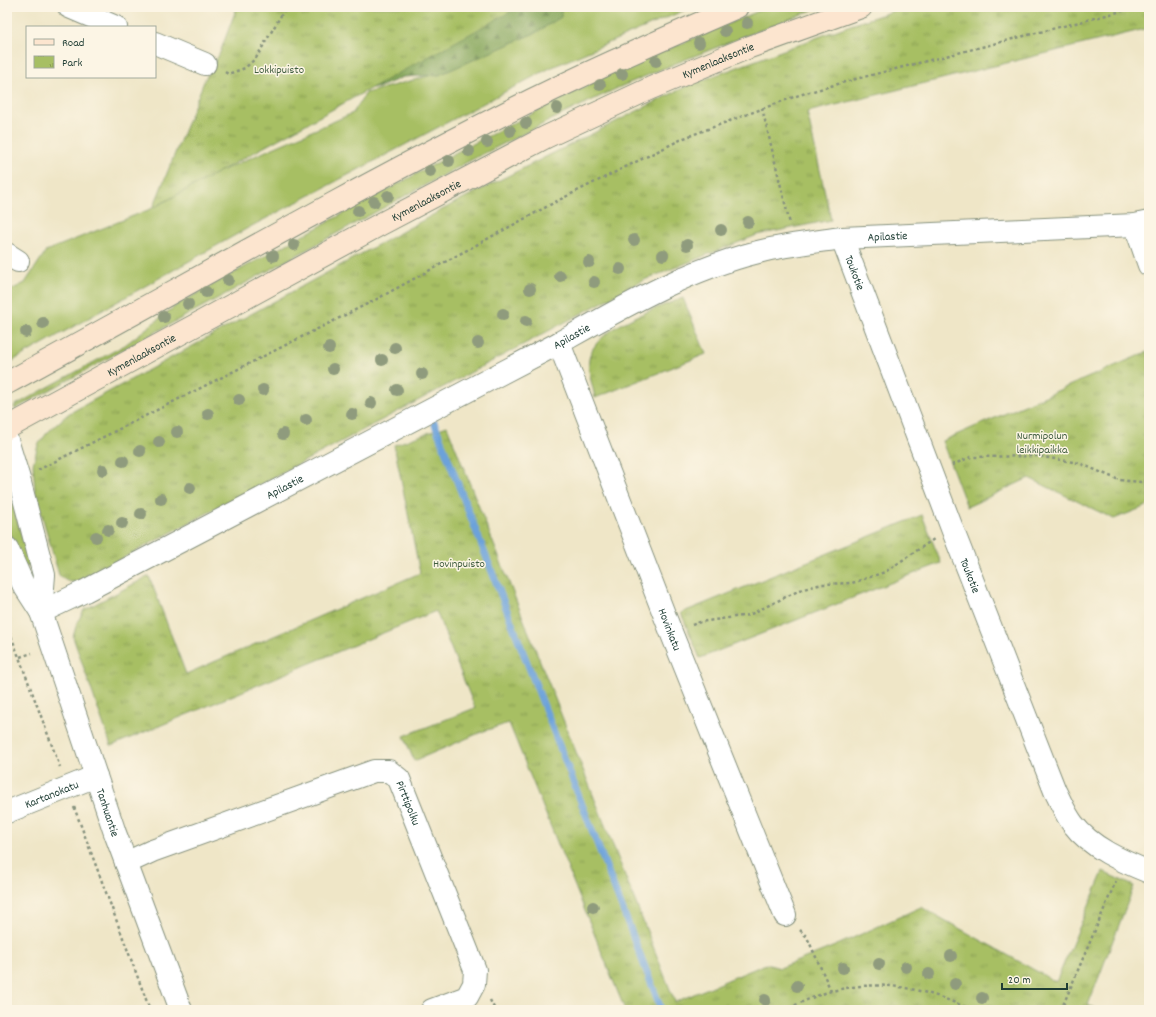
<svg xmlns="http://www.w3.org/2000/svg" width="1156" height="1017" font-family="Dekko,sans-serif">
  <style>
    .grass { fill: #a7bf64; stroke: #637e4c }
    .forest { fill: url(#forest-firs); stroke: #527247 }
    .park { fill: url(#park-tufts); stroke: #637e4c }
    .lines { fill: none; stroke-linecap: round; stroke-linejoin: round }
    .stream { stroke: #6ca2da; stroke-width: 7 }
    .minor-casing { stroke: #87927e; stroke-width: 24 }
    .tertiary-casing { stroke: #87927e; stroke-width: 24 }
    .secondary-casing { stroke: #87927e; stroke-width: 24 }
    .path { stroke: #87927e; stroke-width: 2.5; stroke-dasharray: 3 3; stroke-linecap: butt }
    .minor { stroke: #fff; stroke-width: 22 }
    .tertiary { stroke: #fff; stroke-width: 22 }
    .secondary { stroke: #fce5cf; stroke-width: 22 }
    .tree { fill: #8f9b7d }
    .labels { text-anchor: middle; stroke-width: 3; stroke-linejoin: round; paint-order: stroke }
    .street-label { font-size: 12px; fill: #1f3d34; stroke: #fcf5e5 }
    .park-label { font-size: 12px; fill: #415e40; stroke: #fcf5e5 }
  </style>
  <defs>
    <pattern id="forest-firs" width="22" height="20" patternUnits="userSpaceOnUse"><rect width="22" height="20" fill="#85a65a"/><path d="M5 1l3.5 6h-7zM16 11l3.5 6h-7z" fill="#6c884b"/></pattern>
    <pattern id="park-tufts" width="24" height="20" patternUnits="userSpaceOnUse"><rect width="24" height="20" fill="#a7bf64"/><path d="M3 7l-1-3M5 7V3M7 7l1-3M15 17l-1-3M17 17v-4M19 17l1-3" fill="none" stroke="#879c53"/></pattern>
  </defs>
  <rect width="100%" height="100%" fill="#fcf5e5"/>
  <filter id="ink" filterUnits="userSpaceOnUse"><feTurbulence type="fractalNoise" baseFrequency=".025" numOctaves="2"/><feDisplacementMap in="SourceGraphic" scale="8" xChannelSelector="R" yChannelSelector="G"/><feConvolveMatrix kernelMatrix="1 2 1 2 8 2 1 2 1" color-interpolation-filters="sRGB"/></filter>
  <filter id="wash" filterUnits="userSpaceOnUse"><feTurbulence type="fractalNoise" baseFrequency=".012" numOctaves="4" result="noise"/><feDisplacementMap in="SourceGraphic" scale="16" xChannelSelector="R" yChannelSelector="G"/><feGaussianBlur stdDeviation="0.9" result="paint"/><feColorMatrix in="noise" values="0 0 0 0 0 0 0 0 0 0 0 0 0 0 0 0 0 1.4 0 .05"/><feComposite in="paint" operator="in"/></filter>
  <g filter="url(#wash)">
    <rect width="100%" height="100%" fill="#efe6c7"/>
    <!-- grass -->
    <g class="grass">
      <path d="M545,7H692L550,68L248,228L7,364V292L25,283L46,251L153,208L216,173L353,113L366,93L432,75Z"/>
      <path d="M768,7H820L679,62L622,86L563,114L471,160L15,409L14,406L125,345L178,304L254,262L457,152L612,73Z"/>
      <path d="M9,492L30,565L26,567L21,562L7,526V494Z"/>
    </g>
    <!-- forest -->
    <path class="forest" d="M469,7H561V17L537,32L439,75L403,77L378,88L354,87Z"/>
    <!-- park -->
    <g class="park">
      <path d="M237,7H519L153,208L205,79L219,55Z"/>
      <path d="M905,7H1149V28L807,112L831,220L757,235L644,280L80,581C71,583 66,582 59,575L35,491L33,464L38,445L47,433L68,414L460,200L687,86L848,26Z"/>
      <path d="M683,298L706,354L595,398C593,386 587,371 589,359C595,327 655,309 683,298Z"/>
      <path d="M1149,351V505L1114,519L1029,478L967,507L942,441Z"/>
      <path d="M447,426L675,1002L766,964L780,968L835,946L921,907L1056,982L1103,872L1134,886L1088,1005L1098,1010H625L509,723L484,731L414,761L404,736L475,708L436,611L111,746L73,637L77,623L84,610L149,576L186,674L420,573L394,445Z"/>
      <path d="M922,515L941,563L700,658L681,613Z"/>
    </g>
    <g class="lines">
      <!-- stream -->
      <path class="stream" d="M434,422L660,1006"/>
    </g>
  </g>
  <g filter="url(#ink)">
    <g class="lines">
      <!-- minor casing -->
      <g class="minor-casing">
        <g id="minor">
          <path d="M69,7L116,27"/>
          <path d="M155,43L205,64"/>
          <path d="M1135,225L1149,265"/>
          <path id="s1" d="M842,238L953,531L1055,791C1061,802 1065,814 1073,824C1091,848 1122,861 1149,872"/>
          <path d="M7,254L18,261"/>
          <path id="s2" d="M559,343L671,632L785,915"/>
          <path id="s3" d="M41,612L85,591L559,343C623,307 686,270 758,252C785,245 814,242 842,238L1135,225L1149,222"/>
          <path id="s4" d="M7,812L96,776"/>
          <path id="s5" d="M126,863L152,851L374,771H389L399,779L475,970L474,984L467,997L432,1010"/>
        </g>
      </g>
      <!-- tertiary casing -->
      <g class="tertiary-casing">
        <g id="tertiary">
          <path d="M7,440L19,479L44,575L41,612"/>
          <path id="s6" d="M7,548L23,584L41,612L115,833L181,1010"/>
        </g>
      </g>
      <!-- secondary casing -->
      <g class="secondary-casing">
        <g id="secondary">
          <path d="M7,383C168,296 326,204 490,121C571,79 654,43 737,7"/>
          <path id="s7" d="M7,428L379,225L546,137L651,88L747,48L861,7"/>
        </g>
      </g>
      <!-- path -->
      <g class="path">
        <path d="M225,72L228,74L245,68L256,58L286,7"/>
        <path d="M762,108L790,224"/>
        <path d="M952,465L971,457L1038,456L1079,463L1119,480L1141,482L1149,480"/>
        <path d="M38,470L375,300L559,200L684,138L799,95L852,80L1138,7"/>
        <path d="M7,625L60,767"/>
        <path d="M692,625L700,622L749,615L800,590L822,584L852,583L885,572L934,539"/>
        <path d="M20,657L32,653"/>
        <path d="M74,807L150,1010"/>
        <path d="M800,930L807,937L831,991"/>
        <path d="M490,1000L495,1010"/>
        <path d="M784,1010C799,1004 816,995 832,991C884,978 925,989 972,1010"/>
        <path d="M1061,1010L1116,881"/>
      </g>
      <!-- minor -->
      <use href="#minor" class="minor"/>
      <!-- tertiary -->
      <use href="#tertiary" class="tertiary"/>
      <!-- secondary -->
      <use href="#secondary" class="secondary"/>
    </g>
    <!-- trees -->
    <g class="tree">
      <circle cx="747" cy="23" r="6"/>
      <circle cx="725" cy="31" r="6"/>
      <circle cx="699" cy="43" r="6"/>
      <circle cx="656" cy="61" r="6"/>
      <circle cx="622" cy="74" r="6"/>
      <circle cx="600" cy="85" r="6"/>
      <circle cx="557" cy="108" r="6"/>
      <circle cx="526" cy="123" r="6"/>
      <circle cx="510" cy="131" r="6"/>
      <circle cx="487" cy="142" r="6"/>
      <circle cx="469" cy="151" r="6"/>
      <circle cx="449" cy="161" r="6"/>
      <circle cx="430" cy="171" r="6"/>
      <circle cx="388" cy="196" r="6"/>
      <circle cx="374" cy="202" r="6"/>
      <circle cx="358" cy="211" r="6"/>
      <circle cx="748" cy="222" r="6"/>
      <circle cx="721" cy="230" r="6"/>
      <circle cx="634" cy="240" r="6"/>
      <circle cx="294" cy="245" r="6"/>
      <circle cx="687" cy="245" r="6"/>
      <circle cx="663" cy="255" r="6"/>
      <circle cx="273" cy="256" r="6"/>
      <circle cx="589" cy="262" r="6"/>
      <circle cx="620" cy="269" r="6"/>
      <circle cx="560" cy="276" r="6"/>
      <circle cx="228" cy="280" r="6"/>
      <circle cx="594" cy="282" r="6"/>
      <circle cx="530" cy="289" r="6"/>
      <circle cx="206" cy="292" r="6"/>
      <circle cx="188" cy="304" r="6"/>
      <circle cx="503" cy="314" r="6"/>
      <circle cx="164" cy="317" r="6"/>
      <circle cx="526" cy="321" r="6"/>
      <circle cx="43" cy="323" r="6"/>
      <circle cx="26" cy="332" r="6"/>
      <circle cx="478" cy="343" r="6"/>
      <circle cx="329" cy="348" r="6"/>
      <circle cx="395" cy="348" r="6"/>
      <circle cx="382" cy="360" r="6"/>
      <circle cx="333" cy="369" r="6"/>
      <circle cx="422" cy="374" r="6"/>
      <circle cx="263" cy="390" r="6"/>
      <circle cx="397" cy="390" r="6"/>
      <circle cx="239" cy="400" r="6"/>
      <circle cx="371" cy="403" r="6"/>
      <circle cx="208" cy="414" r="6"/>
      <circle cx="352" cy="414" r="6"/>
      <circle cx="306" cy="420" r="6"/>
      <circle cx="177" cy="432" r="6"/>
      <circle cx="283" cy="434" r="6"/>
      <circle cx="159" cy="442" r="6"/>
      <circle cx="140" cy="451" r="6"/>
      <circle cx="123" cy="461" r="6"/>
      <circle cx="103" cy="470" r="6"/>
      <circle cx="190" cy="488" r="6"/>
      <circle cx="161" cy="499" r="6"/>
      <circle cx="141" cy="514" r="6"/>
      <circle cx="122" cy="523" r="6"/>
      <circle cx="108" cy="530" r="6"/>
      <circle cx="96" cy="537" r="6"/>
      <circle cx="593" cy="907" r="6"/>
      <circle cx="951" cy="956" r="6"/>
      <circle cx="879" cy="964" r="6"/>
      <circle cx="906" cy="967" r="6"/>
      <circle cx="843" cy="968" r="6"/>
      <circle cx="929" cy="974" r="6"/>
      <circle cx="955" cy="984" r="6"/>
      <circle cx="797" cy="986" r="6"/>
      <circle cx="982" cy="998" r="6"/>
      <circle cx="765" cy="1000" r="6"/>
    </g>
  </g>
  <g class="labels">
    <!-- street labels -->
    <g class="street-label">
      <text dy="4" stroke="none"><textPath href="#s7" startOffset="801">Kymenlaaksontie</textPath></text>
      <text dy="4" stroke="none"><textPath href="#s7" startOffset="477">Kymenlaaksontie</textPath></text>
      <text dy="4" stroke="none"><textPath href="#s3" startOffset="934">Apilastie</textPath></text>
      <text dy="4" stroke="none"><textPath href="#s1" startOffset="37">Toukotie</textPath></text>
      <text dy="4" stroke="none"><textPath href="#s3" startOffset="598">Apilastie</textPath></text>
      <text dy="4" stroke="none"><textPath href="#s7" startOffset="153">Kymenlaaksontie</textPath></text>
      <text dy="4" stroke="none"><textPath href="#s3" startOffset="274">Apilastie</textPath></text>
      <text dy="4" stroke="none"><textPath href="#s1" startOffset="361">Toukotie</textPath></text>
      <text dy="4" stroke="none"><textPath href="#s2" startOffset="307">Hovinkatu</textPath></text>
      <text dy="4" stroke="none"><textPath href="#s4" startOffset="48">Kartanokatu</textPath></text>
      <text dy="4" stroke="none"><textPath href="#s5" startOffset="318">Pirttipolku</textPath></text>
      <text dy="4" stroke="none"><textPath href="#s6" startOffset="284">Tanhuantie</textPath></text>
    </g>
    <!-- park labels -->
    <g class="park-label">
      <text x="279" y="73">Lokkipuisto</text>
      <text x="1042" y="439">Nurmipolun<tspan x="1042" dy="14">leikkipaikka</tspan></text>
      <text x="459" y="567">Hovinpuisto</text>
    </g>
  </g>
  <!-- margin -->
  <rect width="1156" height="1017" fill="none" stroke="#fcf5e5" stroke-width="24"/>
  <!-- legend -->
  <rect x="26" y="26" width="130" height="52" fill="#fcf5e5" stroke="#a4ab9e"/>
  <rect x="34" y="39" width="20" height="6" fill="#fce5cf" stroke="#a4ab9e"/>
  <text x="62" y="46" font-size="12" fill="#1f3d34">Road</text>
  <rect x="34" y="56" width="20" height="12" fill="url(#park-tufts)" stroke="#a4ab9e"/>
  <text x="62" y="66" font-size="12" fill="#1f3d34">Park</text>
  <!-- scale -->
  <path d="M1002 983v6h65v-6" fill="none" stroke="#1f3d34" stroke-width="2"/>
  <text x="1008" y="983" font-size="12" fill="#1f3d34" stroke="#fcf5e5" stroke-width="3" paint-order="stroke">20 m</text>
</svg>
